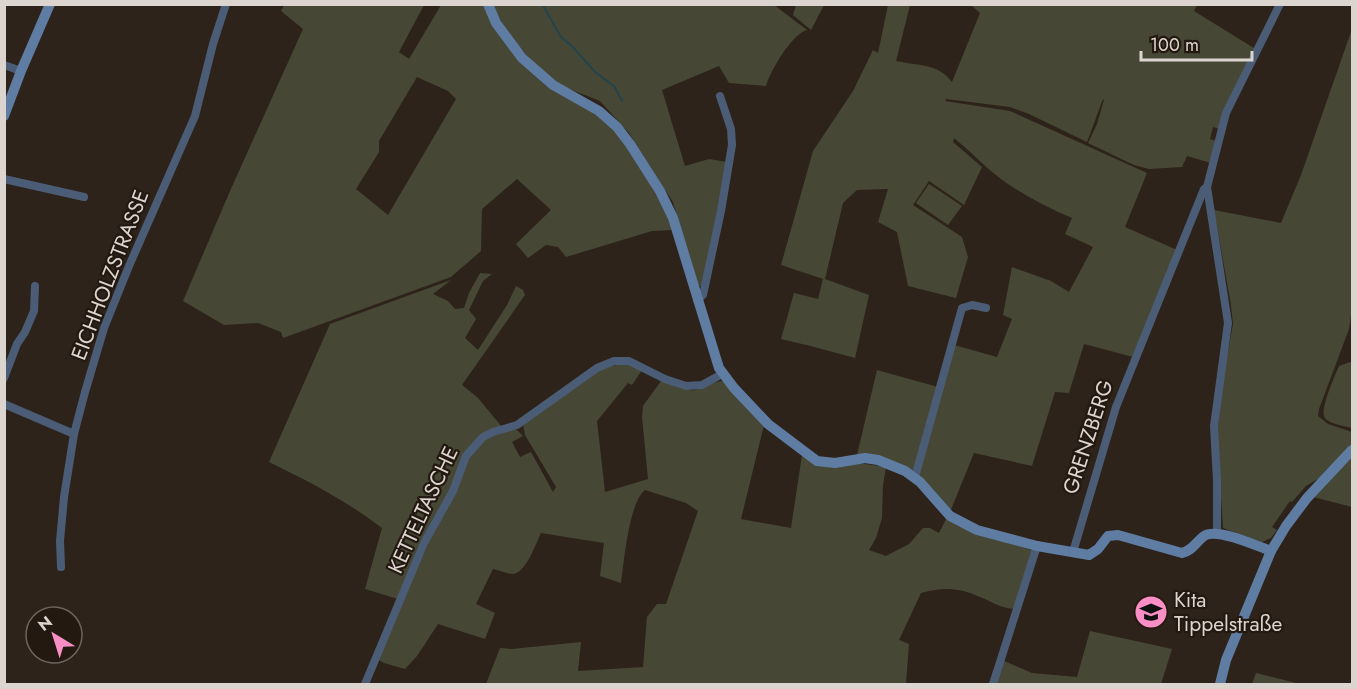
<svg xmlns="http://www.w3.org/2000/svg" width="1357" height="689" font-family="Jost,sans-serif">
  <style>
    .green { fill: #464835; fill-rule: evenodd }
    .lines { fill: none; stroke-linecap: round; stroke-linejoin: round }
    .stream { stroke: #22444d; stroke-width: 2 }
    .street { stroke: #4b5d76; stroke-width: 8 }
    .secondary { stroke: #5f7ca3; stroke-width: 10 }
    .labels { text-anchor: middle; stroke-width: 4.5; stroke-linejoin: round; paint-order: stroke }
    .street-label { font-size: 21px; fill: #dcd5cf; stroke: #231911 }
    .poi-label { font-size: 21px; fill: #dcd5cf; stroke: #231911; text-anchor: start }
  </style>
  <rect width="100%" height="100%" fill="#2d231a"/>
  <!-- green -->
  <g class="green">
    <path d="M284,5H424L399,52L409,59L441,5H483L519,59L598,113L628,145L648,176L673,230L652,231L566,257L558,247L546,245L528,258L516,244L551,210L517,179L482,209L481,251L451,277L283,338L281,332L258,323L224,325L183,301L230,191L303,29L281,11ZM417,77L448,91L456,99L388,215L356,189L379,152V141Z"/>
    <path d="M492,5H774L807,30C792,34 770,71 766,86L729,83L719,66L662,90L685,166L709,159L727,162L703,287L697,285L673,202L629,133L600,101L557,84L528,57L506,30Z"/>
    <path d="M796,5H824L811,30L793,15Z"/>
    <path d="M888,5H910L896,61C918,66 938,63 952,82L980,13L971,5H1197L1194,11L1257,50L1219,129L1213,127L1210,139L1216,141L1211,163L1187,156L1182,167L1149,169L1134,165L1088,143L1097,124L1104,100L1103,99L1087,142L1029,114L1010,107L946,99L945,101L1010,111L1147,173L1125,227L1177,250L1133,357L1084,344L1069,393L1055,392L1032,466L974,453L950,512L918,474L954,345L997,357L1012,319L1003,315L1012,267L1051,281L1069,292L1093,247L1065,234L1072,218C1046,207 1019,193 997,176C982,164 969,150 954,138L953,142L982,167L964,205L929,181L913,205L962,237L968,257L956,298L908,286L897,232L878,222L888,189L857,190L843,203L825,279L869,295L855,358L807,345V344L806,345L781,339L794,293L818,299L823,279L781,265L813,151L853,91L873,50L878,53Z"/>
    <path d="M1352,29V308L1349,329L1319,409L1318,416L1328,424L1352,432V446L1323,476L1306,486L1292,502L1290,501L1272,527L1277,530L1271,538L1262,542L1223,528L1217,435L1222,385L1233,324L1231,305L1214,210L1281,223L1301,175Z"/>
    <path d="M929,184L962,206L948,225L916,203Z"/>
    <path d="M480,273L492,274L483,281L469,310L476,319L465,338L478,350L507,305L516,286L523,290L525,295L462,385L478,398L502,427L466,452L452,490L398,599L365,589L382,528C345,500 310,482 269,462L330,324L451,280L433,294L448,301L455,309L464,308L469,293Z"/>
    <path d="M1350,362L1352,363V428C1345,426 1329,424 1325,418C1319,410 1335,376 1339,366Z"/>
    <path d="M626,363L642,370L632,385L628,383L597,421L605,492L648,479L642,417L643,406L661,381C672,384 684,392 695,390C705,388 713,381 724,381L764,425L741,519L791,528L802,455L886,467L883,485L882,518L876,538L869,550L886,556L909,544L923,528H930L939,533L946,519L958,526L1034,551L1015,609C1003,608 997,605 987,600C962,588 947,586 921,593L899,640L909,644L906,684H486L500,648L512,649L581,642L578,671L643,667L647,617L657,604H666L698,511L686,503L645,490C629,502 624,562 621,583L600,576L604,543L541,533C536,543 526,573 513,574C507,574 499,570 493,569L476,604L495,613L485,639L438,624L417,656L405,669L384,663L377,659L465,460L484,438L514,427L523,436L512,442L520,457L531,452L553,492L556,487L525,435L523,424L602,368Z"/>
    <path d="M877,370L938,387L913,471L857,455Z"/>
    <path d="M1352,457V507L1313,497Z"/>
    <path d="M1090,631L1172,649L1161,684H995L1002,660L1032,673L1077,677Z"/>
    <path d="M1256,673L1300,684H1252Z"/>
  </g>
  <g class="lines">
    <!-- stream -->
    <path class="stream" d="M542,4L561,37L573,47L595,72L614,86L622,101"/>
    <!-- street -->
    <g class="street">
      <path d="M4,65L21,71"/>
      <path d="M4,179L84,197"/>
      <path d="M697,300L703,295L721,211L732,145L731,129L720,96"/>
      <path d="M4,378L17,344L25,332L34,311L35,286"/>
      <path d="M4,404L74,434"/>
      <path d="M915,477L962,308L972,305L986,308"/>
      <path d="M1217,533V480L1214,426L1228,323L1207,187L1226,113L1280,4"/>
      <path d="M1073,552L1116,407L1204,189L1207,187"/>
      <path d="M61,567L60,541L64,497L74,434L85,392L104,328L129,266L195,116L213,44L226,4"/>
      <path d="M365,684L424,543L453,491L466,456L483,437L493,432L517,425L597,368L614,361H629L665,379L686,386L702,385L722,374"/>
      <path d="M993,684L1037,546"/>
    </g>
    <!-- secondary -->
    <g class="secondary">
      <path d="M488,4L496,23L522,58L553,85L599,111L617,127L630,144L660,191L673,218L719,368L734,388L768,424L817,461L835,463L865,458L878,460L905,471L920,482L950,516L977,530L1037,546L1089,555L1098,549L1108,536L1118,535L1182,553C1192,551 1196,542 1204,536C1217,527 1257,546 1271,551"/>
      <path d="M4,116L21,71L50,4"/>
      <path d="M1220,684L1226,660L1271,551L1286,526L1307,498L1352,450"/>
    </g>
  </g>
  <!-- icons -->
  <defs>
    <g id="school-disc" transform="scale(1.725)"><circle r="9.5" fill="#fb8fc5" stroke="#231911"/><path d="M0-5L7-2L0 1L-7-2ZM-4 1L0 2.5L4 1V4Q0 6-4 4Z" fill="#111"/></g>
  </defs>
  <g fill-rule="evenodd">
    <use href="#school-disc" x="1151" y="612"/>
  </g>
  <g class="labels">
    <!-- street labels -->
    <g class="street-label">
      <text transform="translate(110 275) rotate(-69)" y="7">EICHHOLZSTRASSE</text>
      <text transform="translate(1088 437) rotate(-72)" y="7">GRENZBERG</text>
      <text transform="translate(423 510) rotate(-65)" y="7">KETTELTASCHE</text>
    </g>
    <!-- poi labels -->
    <g class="poi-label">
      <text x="1174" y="607">Kita<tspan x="1174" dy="24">Tippelstraße</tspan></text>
    </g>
  </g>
  <!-- border -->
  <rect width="1357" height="689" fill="none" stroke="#dcd5cf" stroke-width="12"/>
  <!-- north arrow -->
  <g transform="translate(54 635) rotate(322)"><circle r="28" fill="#231911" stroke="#6d645d" stroke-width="1.5"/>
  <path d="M0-4.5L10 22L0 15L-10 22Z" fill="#fb8fc5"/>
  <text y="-9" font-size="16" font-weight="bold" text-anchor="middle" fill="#dcd5cf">N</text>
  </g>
  <!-- scale -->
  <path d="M1141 51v9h111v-9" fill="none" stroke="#dcd5cf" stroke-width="3"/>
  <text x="1150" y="51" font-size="18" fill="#dcd5cf" stroke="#231911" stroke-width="4.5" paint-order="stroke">100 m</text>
</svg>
